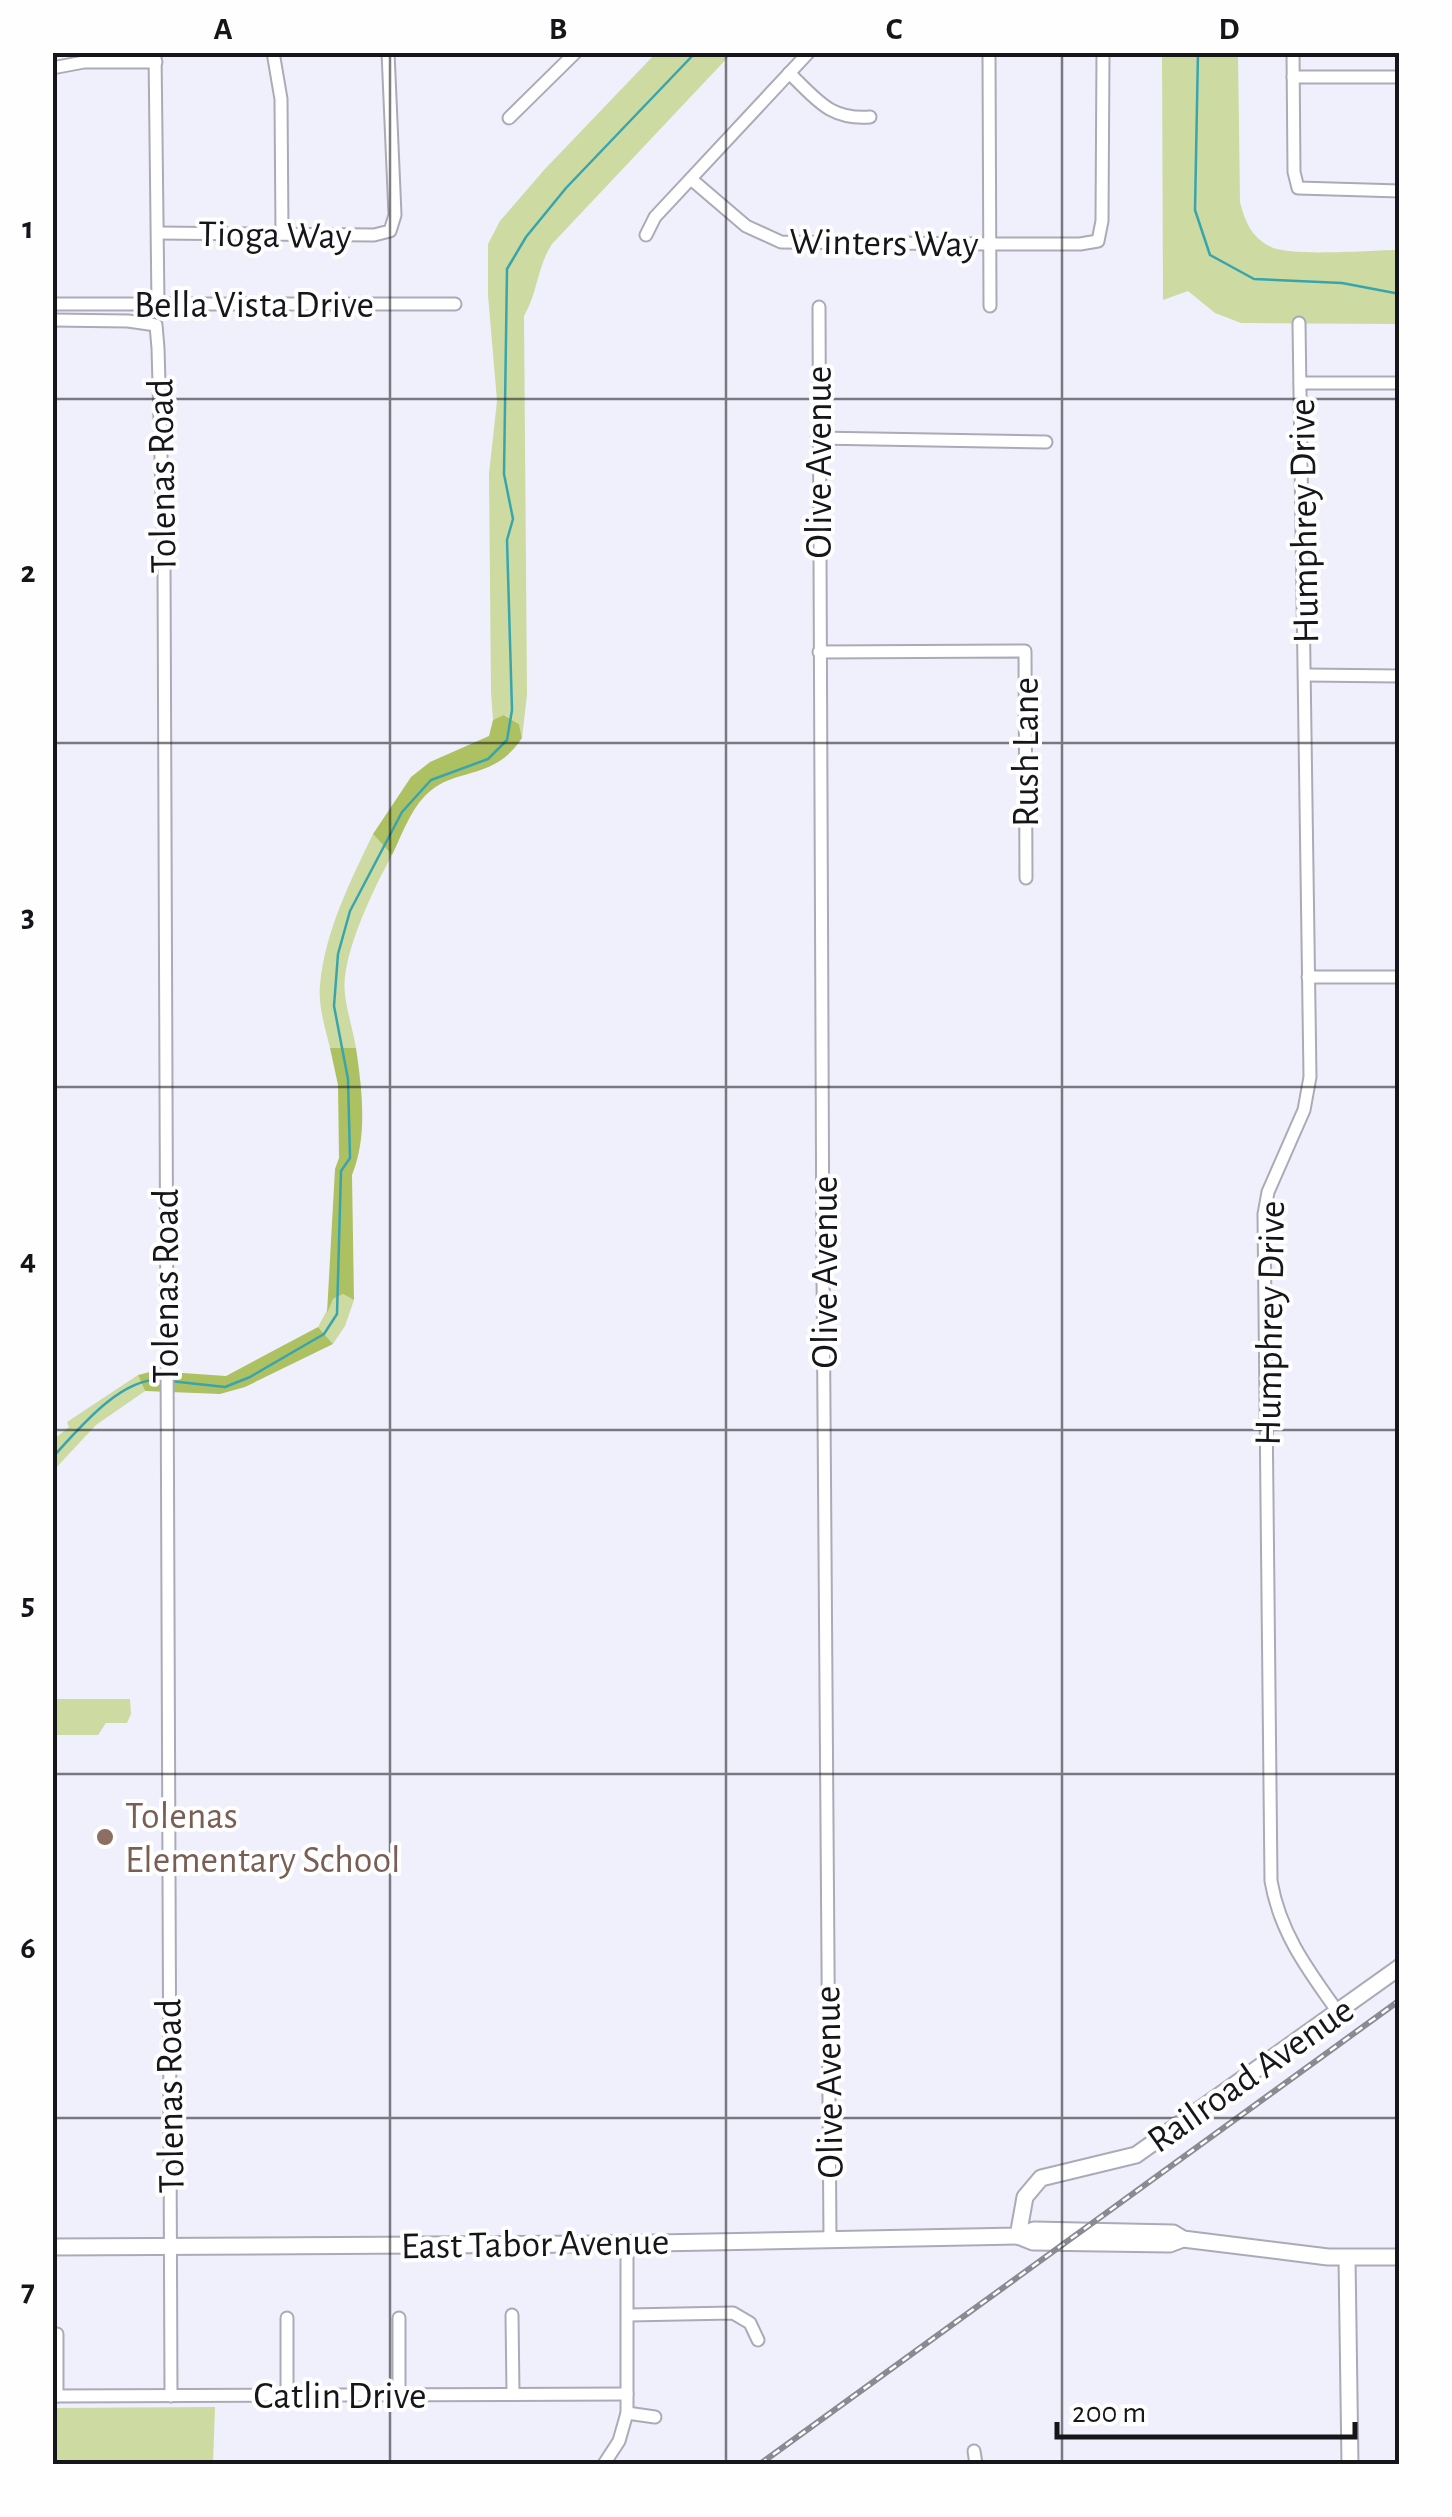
<svg xmlns="http://www.w3.org/2000/svg" width="1452" height="2517" font-family="'Alegreya Sans',sans-serif">
  <style>
    .green { fill: #cddaa2 }
    .forest { fill: #adc062 }
    .lines { fill: none; stroke-linecap: round; stroke-linejoin: round }
    .stream { stroke: #38a5ad; stroke-width: 2.5 }
    .street-casing { stroke: #ababb7; stroke-width: 15 }
    .secondary-casing { stroke: #ababb7; stroke-width: 19 }
    .street { stroke: #fff; stroke-width: 11 }
    .secondary { stroke: #fff; stroke-width: 15 }
    .rail-casing { stroke: #8a8a93; stroke-width: 6 }
    .rail { stroke: #fefefe; stroke-width: 2.5; stroke-dasharray: 8; stroke-linecap: butt }
    .grid { fill: none; stroke: #16161a; stroke-width: 2.5; stroke-opacity: 0.55 }
    .education-dot { fill: #8d6e63; stroke: #fefefe; stroke-width: 4 }
    .labels { text-anchor: middle; stroke-width: 8; stroke-linejoin: round; paint-order: stroke }
    .street-label { font-size: 38px; fill: #16161a; stroke: #fefefe }
    .education-label { font-size: 38px; fill: #785e54; stroke: #fefefe; text-anchor: start }
    .neatline { fill: none; stroke: #16161a; stroke-width: 4 }
    .grid-label { font-size: 32px; text-anchor: middle; font-weight: bold; fill: #16161a }
  </style>
  <rect width="100%" height="100%" fill="#f0f0fc"/>
  <!-- green -->
  <g class="green">
    <path d="M656,53H732L552,244C537,267 538,292 524,316L527,695L522,738L519,724L505,715L493,720L491,693L489,473L497,401L488,295V244L500,221L544,170Z"/>
    <path d="M1162,53H1238L1240,202C1245,221 1251,237 1271,247C1292,257 1372,250 1399,250V324L1241,323L1215,313L1188,291L1163,300Z"/>
    <path d="M373,834L392,855C374,888 340,957 345,994C347,1012 353,1030 356,1048H330C325,1028 318,1005 320,985C325,931 350,882 373,834Z"/>
    <path d="M343,1294L354,1300L345,1326L333,1344L318,1327L333,1299Z"/>
    <path d="M138,1375L145,1391L96,1425L53,1471V1440L69,1427L67,1422Z"/>
    <path d="M53,1699H130L131,1714L127,1723H106L98,1735H53Z"/>
    <path d="M215,2407L213,2464H53V2408Z"/>
  </g>
  <!-- forest -->
  <g class="forest">
    <path d="M504,715L519,724L522,738C494,781 456,767 428,793C411,808 402,835 392,855L373,834L411,777L430,762L489,736L493,720Z"/>
    <path d="M330,1048H356C362,1089 368,1136 352,1175L354,1300L343,1294L333,1299L327,1313L335,1169L339,1158L338,1085Z"/>
    <path d="M318,1327L333,1344L245,1387L220,1394L145,1391L138,1375L154,1371L226,1376Z"/>
  </g>
  <g class="lines">
    <!-- stream -->
    <g class="stream">
      <path d="M1198,52L1195,210L1210,255L1254,279L1342,283L1400,294"/>
      <path d="M170,1381L225,1387L250,1377L324,1334L337,1314L341,1171L350,1158L348,1079L334,1006L338,954L350,911L402,812L431,780L488,759L507,740L512,710L507,540L513,519L504,474L507,269L526,237L566,188L696,52"/>
      <path d="M52,1458C77,1431 121,1376 162,1380"/>
    </g>
    <!-- street casing -->
    <g class="street-casing">
      <g id="street">
        <path d="M155,52L158,305"/>
        <path d="M273,52L281,99L282,233"/>
        <path d="M989,52L990,306"/>
        <path d="M1293,52L1294,172L1298,188L1400,191"/>
        <path d="M52,68L84,62H156"/>
        <path d="M789,73C817,99 829,120 870,117"/>
        <path d="M1293,77H1400"/>
        <path d="M509,118L576,52"/>
        <path d="M691,179L746,226L781,242L990,244H1080L1098,241L1102,221L1103,52"/>
        <path d="M159,233L374,235L390,231L395,215L388,52"/>
        <path d="M646,235L655,217L809,52"/>
        <path d="M52,304H455"/>
        <path d="M819,307C818,951 827,1594 830,2238"/>
        <path d="M52,320L128,321L156,325L158,348L164,564L171,2396"/>
        <path d="M1299,323L1310,1077L1304,1110L1268,1192L1264,1214L1271,1881C1280,1933 1308,1970 1338,2012"/>
        <path d="M1300,383H1400"/>
        <path d="M817,438L1046,442"/>
        <path d="M819,652L1025,651L1026,878"/>
        <path d="M1305,675L1400,676"/>
        <path d="M1308,977H1400"/>
        <path d="M512,2315L513,2393"/>
        <path d="M628,2315L733,2313L750,2323L758,2340"/>
        <path d="M287,2318V2395"/>
        <path d="M399,2318V2395"/>
        <path d="M57,2334V2396"/>
        <path d="M52,2396L627,2394"/>
        <path d="M627,2413L655,2417"/>
        <path d="M974,2451L976,2464"/>
        <path d="M604,2464L619,2441L627,2413V2244"/>
      </g>
    </g>
    <!-- secondary casing -->
    <g class="secondary-casing">
      <g id="secondary">
        <path d="M1018,2236L1025,2197L1041,2178L1136,2155L1400,1967"/>
        <path d="M1018,2236L1033,2242L1170,2244L1183,2239"/>
        <path d="M52,2247L602,2244L1018,2236L1034,2230L1173,2233L1183,2239L1328,2257H1400"/>
        <path d="M1347,2258L1350,2464"/>
      </g>
    </g>
    <!-- street -->
    <use href="#street" class="street"/>
    <!-- secondary -->
    <use href="#secondary" class="secondary"/>
    <!-- rail casing -->
    <g class="rail-casing">
      <path id="rail" d="M760,2464L1400,2000"/>
    </g>
    <!-- rail -->
    <use href="#rail" class="rail"/>
  </g>
  <!-- grid -->
  <path class="grid" d="M390,52V2464M726,52V2464M1062,52V2464M52,399H1400M52,743H1400M52,1087H1400M52,1430H1400M52,1774H1400M52,2118H1400"/>
  <!-- markers -->
  <circle class="education-dot" cx="105" cy="1837" r="10"/>
  <g class="labels">
    <!-- street labels -->
    <g class="street-label">
      <text transform="translate(275 234) rotate(1)" y="13">Tioga Way</text>
      <text transform="translate(884 242) rotate(1)" y="13">Winters Way</text>
      <text x="254" y="317">Bella Vista Drive</text>
      <text transform="translate(818 462) rotate(-90)" y="13">Olive Avenue</text>
      <text transform="translate(161 476) rotate(-91)" y="13">Tolenas Road</text>
      <text transform="translate(1303 521) rotate(-91)" y="13">Humphrey Drive</text>
      <text transform="translate(1025 752) rotate(-90)" y="13">Rush Lane</text>
      <text transform="translate(824 1272) rotate(-90)" y="13">Olive Avenue</text>
      <text transform="translate(165 1286) rotate(-90)" y="13">Tolenas Road</text>
      <text transform="translate(1269 1323) rotate(-89)" y="13">Humphrey Drive</text>
      <text transform="translate(1250 2074) rotate(-35)" y="13">Railroad Avenue</text>
      <text transform="translate(828 2082) rotate(-91)" y="13">Olive Avenue</text>
      <text transform="translate(169 2096) rotate(-91)" y="13">Tolenas Road</text>
      <text transform="translate(535 2243) rotate(-1)" y="13">East Tabor Avenue</text>
      <text x="340" y="2408">Catlin Drive</text>
    </g>
    <!-- education labels -->
    <g class="education-label">
      <text x="125" y="1828">Tolenas<tspan x="125" dy="44">Elementary School</tspan></text>
    </g>
  </g>
  <!-- border -->
  <rect width="1452" height="2517" fill="none" stroke="#fefefe" stroke-width="110"/>
  <!-- scale -->
  <path d="M1057 2422v15h298v-15" fill="none" stroke="#16161a" stroke-width="5"/>
  <text x="1072" y="2422" font-size="30" fill="#16161a" stroke="#fefefe" stroke-width="8" paint-order="stroke">200 m</text>
  <rect x="55" y="55" width="1342" height="2407" class="neatline"/>
  <g class="grid-label">
    <text x="223" y="39">A</text>
    <text x="558" y="39">B</text>
    <text x="894" y="39">C</text>
    <text x="1229" y="39">D</text>
    <text x="28" y="238">1</text>
    <text x="28" y="582">2</text>
    <text x="28" y="926">3</text>
    <text x="28" y="1270">4</text>
    <text x="28" y="1614">5</text>
    <text x="28" y="1958">6</text>
    <text x="28" y="2301">7</text>
  </g>
</svg>
